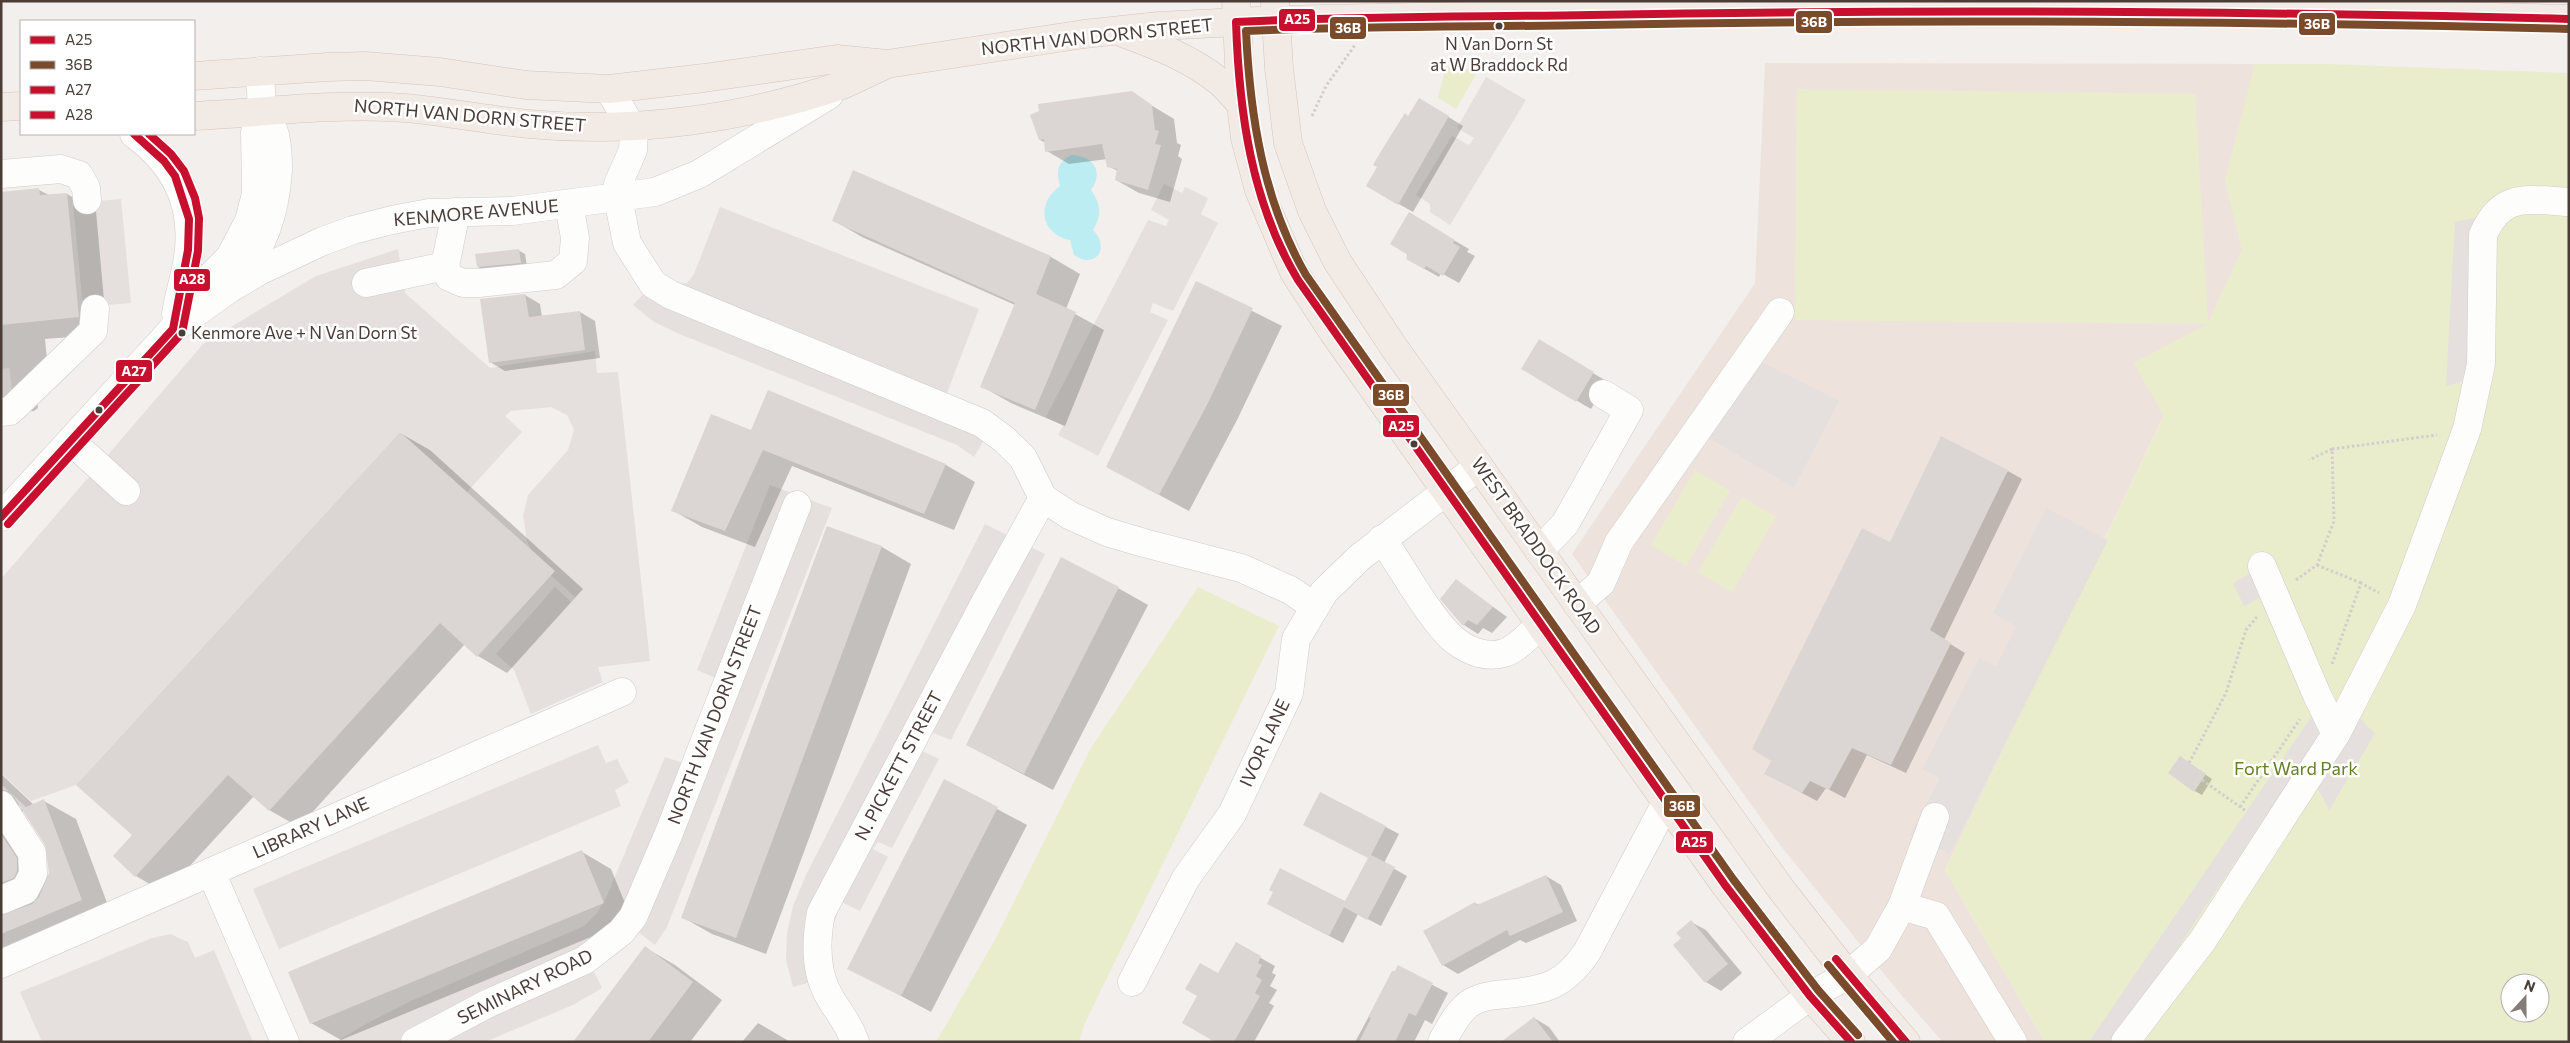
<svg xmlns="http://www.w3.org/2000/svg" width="2570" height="1043" font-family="Commissioner,sans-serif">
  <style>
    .education { fill: #eee3dc }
    .green { fill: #eaedcc; fill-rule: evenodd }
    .parking { fill: #e5e0de }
    .water { fill: #bcedf2 }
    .shadow { fill: #0003; fill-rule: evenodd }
    .building { fill: #dbd6d3 }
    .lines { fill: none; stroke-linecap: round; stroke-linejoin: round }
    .minor-tunnel { stroke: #d1cbc9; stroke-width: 28; stroke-dasharray: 28 14; stroke-linecap: butt }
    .minor-casing { stroke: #d0cbc9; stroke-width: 29 }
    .major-casing { stroke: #d6c4b9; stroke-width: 29 }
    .path { stroke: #d3cdcb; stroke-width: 3; stroke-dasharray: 2.5 2.5; stroke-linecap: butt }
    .minor { stroke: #fdfdfc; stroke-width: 28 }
    .major { stroke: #f2ebe5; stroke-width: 28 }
    .bus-1-casing { stroke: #fff; stroke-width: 11 }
    .bus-2-casing { stroke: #fff; stroke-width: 11 }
    .bus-3-casing { stroke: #fff; stroke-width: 11 }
    .bus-4-casing { stroke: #fff; stroke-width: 11 }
    .bus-1 { stroke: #c8102e; stroke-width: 8 }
    .bus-2 { stroke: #7a4b2a; stroke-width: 8 }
    .bus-3 { stroke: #c8102e; stroke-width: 8 }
    .bus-4 { stroke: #c8102e; stroke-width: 8 }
    .bus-dot { fill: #4a3d37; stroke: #fff; stroke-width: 2 }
    .labels { text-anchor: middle; stroke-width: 5; stroke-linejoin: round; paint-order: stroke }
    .bus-label { font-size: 17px; fill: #4a3d37; stroke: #fff }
    .street-label { font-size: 18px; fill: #4a3d37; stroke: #fff }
    .park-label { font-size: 18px; fill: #648026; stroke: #fff }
    .line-badge { stroke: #fff; stroke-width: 2 }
    .badge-label { font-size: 14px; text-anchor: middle; font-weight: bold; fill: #fff }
  </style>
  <rect width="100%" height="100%" fill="#f3efed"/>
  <!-- education -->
  <path class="education" d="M1765,63L2328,64L2208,324L1945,870L2045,1042H1943L1902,996L1780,845L1572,554L1755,283Z"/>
  <!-- green -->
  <g class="green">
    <path d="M2255,64H2328L2569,73V1042H2045L1945,870L2164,416L2134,363L2208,324L1795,320L1797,89L2195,94L2208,323L2242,250L2225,181ZM2510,983H2540V1013H2510Z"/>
    <path d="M1446,66L1478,71L1456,109L1438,98Z"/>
    <path d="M1695,470L1730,491L1686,566L1651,545Z"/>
    <path d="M1742,497L1776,517L1732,592L1698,572Z"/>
    <path d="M1198,587L1279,626L1085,1023L1079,1042H936L996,938L1091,748Z"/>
  </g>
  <!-- parking -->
  <g class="parking">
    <path d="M1486,77L1526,100L1450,225L1430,212V204L1416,195L1452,136L1469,145L1474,138L1457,128Z"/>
    <path d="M1164,184L1182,193L1185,187L1208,198L1201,214L1218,223L1173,311L1153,303L1150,312L1168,320L1098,456L1058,435L1063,426L1046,417L1148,220L1166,226L1169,220L1151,210Z"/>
    <path d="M121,199L131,303L83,307L73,203Z"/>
    <path d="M720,207L979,309L947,393L998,416L974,457L957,445L677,333L654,322L633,305L662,274L678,284L687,283L694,274Z"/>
    <path d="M2480,217L2468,380L2446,386L2455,222Z"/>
    <path d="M398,249L405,293L490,368L595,351L597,373L618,372L650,661L598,667L603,682L531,714L514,670L496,654L555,587L571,602L575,597L537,563L527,541L523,516L528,495L568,450L574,430L567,415L551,407L511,411L505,416L522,432L467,492L400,432L76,785L31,801L1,773V579L204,343L316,276Z"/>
    <path d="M1750,356L1839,401L1794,488L1702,434Z"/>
    <path d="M770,485L832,508L667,927L655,945L638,932L623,949L593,970L602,988L573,1005L485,1042H336L364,1025L411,1001L584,926L597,913L606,898L665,757L683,763L716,678L697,670Z"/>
    <path d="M2046,508L2108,540L1950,854L1910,835L1940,778L1922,769L1979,658L1996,666L2016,627L1993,613Z"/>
    <path d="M985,524L1045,554L951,740L931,732L922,751L939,759L892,848L878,842L873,849L888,857L860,911L841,902L833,926L831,949L835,975L793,987L786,960L787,933L793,906L806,875Z"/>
    <path d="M2254,571L2268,594L2244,606L2233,583Z"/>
    <path d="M2311,717H2359L2375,734L2329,810L2315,783L2286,786L2115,1042L2090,1040Z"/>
    <path d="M598,745L606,763L617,759L629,782L615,790L621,806L279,949L253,889Z"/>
    <path d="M170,934L188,942L195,958L214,950L253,1042H42L20,992L152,938Z"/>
  </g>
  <!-- water -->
  <path class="water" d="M1072,155C1094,156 1104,172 1091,190C1101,204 1102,215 1093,230C1111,248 1095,270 1074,255L1070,240C1040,234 1036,203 1060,186C1056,171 1057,162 1072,155Z"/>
  <!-- shadow -->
  <g class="shadow">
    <path d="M1131,93L1174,119L1177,143L1181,145L1178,156L1182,159L1170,202L1139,193L1116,180L1118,171L1108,166L1107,159L1069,164L1047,151L1046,143L1040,140Z"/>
    <path d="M1434,108L1463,126L1413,212L1367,186L1409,117Z"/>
    <path d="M853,172L1051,257L1080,274L1066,309L1104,330L1065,426L1011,403L981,386L1015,305L862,237L833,220Z"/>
    <path d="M39,190L49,195L67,194L96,211L107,334L45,339L49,381L35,382L38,408L34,411L1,413V193Z"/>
    <path d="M1409,214L1469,249L1467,252L1475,256L1459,283L1441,273L1439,277L1407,259Z"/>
    <path d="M518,250L525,254L527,266L485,271L478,267Z"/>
    <path d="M1197,283L1282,326L1237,420L1189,511L1107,467Z"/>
    <path d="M525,295L540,304L542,317L580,312L595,321L600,358L505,371L490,362Z"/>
    <path d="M1539,341L1608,382L1591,409L1523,369Z"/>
    <path d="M769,392L946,465L975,482L954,530L792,466L755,547L702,527L672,510L752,431Z"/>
    <path d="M400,433L430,450L583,589L507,673L478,656L465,644L299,827L269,810L254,796L165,893L136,876L134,835Z"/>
    <path d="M2008,471L2022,479L1944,640L1965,653L1906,773L1867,755L1845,798L1826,788L1817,801L1766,774Z"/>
    <path d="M827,527L882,547L911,564L766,954L712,934L682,917Z"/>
    <path d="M1456,580L1507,617L1492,633L1483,628L1478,634L1464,625L1441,599Z"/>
    <path d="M1118,588L1148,605L1053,790L967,745Z"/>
    <path d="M2187,762L2212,779L2202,795L2195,791Z"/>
    <path d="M1,774L34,805L44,801L76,819L113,919L1,966V798L23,810V808L1,795ZM24,810L46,844L50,873L48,877L17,825L19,816Z"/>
    <path d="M945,781L1027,825L931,1012L849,968Z"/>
    <path d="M1321,793L1399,834L1384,863L1407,876L1381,926L1358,914L1343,943L1281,911L1345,903L1369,859Z"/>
    <path d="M582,852L611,869L632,920L341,1040L311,1023Z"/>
    <path d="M1546,876L1561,885L1577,921L1526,943L1520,940L1458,974L1443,965L1475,903L1479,905Z"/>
    <path d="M1691,922L1706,930L1742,973L1721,991L1706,982L1683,939Z"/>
    <path d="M1236,944L1275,966L1272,973L1276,975L1270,986L1277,990L1269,1003L1274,1006L1254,1042H1218V975Z"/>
    <path d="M646,948L675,965L722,1000L690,1042H574Z"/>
    <path d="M1398,967L1448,993L1432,1024L1425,1020L1414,1042H1355L1393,972L1395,973Z"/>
    <path d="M1534,1018L1549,1027L1560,1042H1503Z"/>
    <path d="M758,1023L787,1040L788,1042H742Z"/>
  </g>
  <!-- building -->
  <g class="building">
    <path d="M1132,91L1152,105L1155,130L1159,131L1155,144L1161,145L1148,190L1115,180L1117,169L1107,167L1102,144L1045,152L1044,139L1039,140L1030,115L1039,111L1038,104Z"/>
    <path d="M1419,98L1449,116L1398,205L1366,186L1377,167L1373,165L1383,148L1405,113L1408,116Z"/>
    <path d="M853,170L1051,256L1036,294L1076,312L1035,410L980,387L1015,303L832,221Z"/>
    <path d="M39,188L40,195L67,193L79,317L1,325V192Z"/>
    <path d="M1409,212L1455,240L1453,243L1460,247L1443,276L1426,266L1424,269L1406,259L1408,255L1390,244Z"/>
    <path d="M519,249L521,263L477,267L475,254Z"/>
    <path d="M1196,281L1253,308L1208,403L1159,495L1106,467Z"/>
    <path d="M525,294L529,317L580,311L585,350L489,363L480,299Z"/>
    <path d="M1539,339L1594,372L1576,402L1521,369Z"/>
    <path d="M768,390L946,464L924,514L763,450L725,531L671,511L711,414L751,430Z"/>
    <path d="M400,432L555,571L477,657L440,623L269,811L228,775L135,877L113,856L132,835L76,785Z"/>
    <path d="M1941,436L2008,470L1930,630L1951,643L1891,765L1852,748L1829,790L1810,781L1802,793L1764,774L1771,761L1752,749L1862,528L1890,542Z"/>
    <path d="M827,526L882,546L736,938L681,918Z"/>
    <path d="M1061,557L1119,587L1024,774L966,745Z"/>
    <path d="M1456,579L1493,607L1477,625L1468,620L1463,626L1440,599Z"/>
    <path d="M2180,756L2206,774L2194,792L2168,773Z"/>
    <path d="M944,779L998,807L901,996L847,969Z"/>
    <path d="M1,784L26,807L44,799L82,900L1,934V915L32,904L39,897L49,873L45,845L14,797L9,791L1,790Z"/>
    <path d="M1320,792L1386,826L1371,855L1395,867L1367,920L1344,907L1329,936L1267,904L1273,892L1269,890L1280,868L1345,901L1368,858L1303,825Z"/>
    <path d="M1,834L17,858V871L14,878L1,883Z"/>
    <path d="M582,850L604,903L310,1024L288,972Z"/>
    <path d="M1546,875L1563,912L1510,936L1507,930L1442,966L1423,931L1475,902L1477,905Z"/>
    <path d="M1691,920L1728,964L1705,983L1673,945L1681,938L1676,933Z"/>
    <path d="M1236,942L1261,956L1258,963L1262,965L1256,976L1262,980L1255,993L1260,996L1234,1042H1215L1182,1023L1197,996L1185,989L1200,963L1218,973Z"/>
    <path d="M645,946L693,982L648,1042H573Z"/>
    <path d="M1398,965L1433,983L1416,1016L1409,1013L1395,1042H1359L1371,1018L1368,1017L1392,971H1395Z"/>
    <path d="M1534,1017L1553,1042H1501Z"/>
  </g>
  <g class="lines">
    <!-- minor-tunnel -->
    <path class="minor-tunnel" d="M1,383L11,382"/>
    <!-- minor casing -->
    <g class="minor-casing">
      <g id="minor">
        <path d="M609,89L634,131L633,150L618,184V198L627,243L653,284L671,295L982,423L1005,440L1023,458L1043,498L1071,516L1107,532L1144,543L1241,568L1290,590L1315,607"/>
        <path d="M134,134C181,168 199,215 185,273C182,287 178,300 176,314"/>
        <path d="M1,174L61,169L79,175L86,188L87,200"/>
        <path d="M445,266L449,277L463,283H479L556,275L573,261L575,238L569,204"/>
        <path d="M236,280C264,247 275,213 278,171C278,159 278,143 274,132C272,125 266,119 262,112"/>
        <path d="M366,283L445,266L456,212"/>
        <path d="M173,329L229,289L261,270L323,241L353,230L392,220L429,213L512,211L655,192L699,174L829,95"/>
        <path d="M1,412L10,411L93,331L95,309"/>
        <path d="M71,441L126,491"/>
        <path d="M1,517L173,329L194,294L230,257L249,221L256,194L255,132L262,112L260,71"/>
        <path d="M1382,539C1400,564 1434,626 1457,642C1470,652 1488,658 1504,653C1517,649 1530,634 1540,625"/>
        <path d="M1539,551L1565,524L1629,410L1603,394"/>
        <path d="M2262,566L2317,695L2336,734"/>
        <path d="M1577,604L1601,583L1619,542L1780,312"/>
        <path d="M1,805L32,853L33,874L25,890L1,900"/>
        <path d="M211,872L285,1042"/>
        <path d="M1902,906L1936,916L2013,1042"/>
        <path d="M1,964L622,692"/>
        <path d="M1132,982L1186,878L1232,814L1289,693L1296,639L1324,592L1359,558L1479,466"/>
        <path d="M415,1042L489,1003L585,960L621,932L633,917L669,833L797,505"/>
        <path d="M855,1042C847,1019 838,1013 828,994C815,970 816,939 821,913L987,599L1043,498"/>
        <path d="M1442,1042C1449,1029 1459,1009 1472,1002C1483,996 1494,995 1506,994C1545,990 1564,986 1587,952L1667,801"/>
        <path d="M1747,1042L1810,996L1848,975L1878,949L1902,906L1935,817"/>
        <path d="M2125,1042L2203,940L2336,734L2402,605L2467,429L2481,364L2483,235C2502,191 2529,200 2569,202"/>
      </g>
    </g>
    <!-- major casing -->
    <g class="major-casing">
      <g id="major">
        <path d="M1236,1L1241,104L1245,138L1259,190L1294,272L1333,332L1725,885L1810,996L1851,1042"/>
        <path d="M1275,3L1279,68L1288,143L1312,211L1337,261L1393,346L1781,889L1848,975L1906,1042"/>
        <path d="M1123,33C1156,45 1192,59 1220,82C1227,88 1234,97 1241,104"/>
        <path d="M194,76L328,67L365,66L440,72L526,85L609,89L704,78L837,59L887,64L1084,34L1159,26L1275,20L1655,12L1984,11L2381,14L2569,19"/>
        <path d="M1,107L21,106"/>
        <path d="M194,116C259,113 324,104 390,107C437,109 483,120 529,124C634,134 743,119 842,85C857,79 872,71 887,64"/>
      </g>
    </g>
    <!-- path -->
    <g class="path">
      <path d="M1312,116L1326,86L1355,45"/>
      <path d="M2332,449L2437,435"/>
      <path d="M2317,565L2361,583"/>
      <path d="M2296,580L2317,565L2334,521L2332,449L2309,460"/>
      <path d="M2332,664L2361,583L2379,593"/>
      <path d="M2189,763L2226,693L2246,630L2257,617"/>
      <path d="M2202,780L2246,811"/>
      <path d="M2240,807L2300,719"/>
    </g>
    <!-- minor -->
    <use href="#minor" class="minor"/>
    <!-- major -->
    <use href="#major" class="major"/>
    <!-- bus-1 casing -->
    <g class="bus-1-casing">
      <g id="bus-1">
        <path d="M1836,959L1906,1042"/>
        <path d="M1851,1042L1810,996L1725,885L1298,280C1251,202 1239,111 1236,22C1354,16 1473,17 1591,15C1917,9 2243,11 2569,19"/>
      </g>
    </g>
    <!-- bus-2 casing -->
    <g class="bus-2-casing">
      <g id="bus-2">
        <path d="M1828,965L1893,1042"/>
        <path d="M1858,1035L1818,990L1733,879L1306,275C1263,201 1250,115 1246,31C1361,26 1477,27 1592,25C1918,19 2243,21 2569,29"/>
      </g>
    </g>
    <!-- bus-3 casing -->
    <g class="bus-3-casing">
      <path id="bus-3" d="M1,517L173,329L188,250L189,219L175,176L164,161L134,134"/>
    </g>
    <!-- bus-4 casing -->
    <g class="bus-4-casing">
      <path id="bus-4" d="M8,524L182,333L198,251L199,218L195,198L184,171L171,154L149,134"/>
    </g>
    <!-- bus-1 -->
    <use href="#bus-1" class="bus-1"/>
    <!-- bus-2 -->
    <use href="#bus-2" class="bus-2"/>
    <!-- bus-3 -->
    <use href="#bus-3" class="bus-3"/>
    <!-- bus-4 -->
    <use href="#bus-4" class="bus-4"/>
  </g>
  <!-- markers -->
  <g class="bus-dot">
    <circle cx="1499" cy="26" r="4.5"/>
    <circle cx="182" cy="333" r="4.5"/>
    <circle cx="99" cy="410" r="4.5"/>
    <circle cx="1414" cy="444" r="4.5"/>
  </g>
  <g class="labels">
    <!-- bus labels -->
    <g class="bus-label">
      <text x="1499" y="50">N Van Dorn St<tspan x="1499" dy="21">at W Braddock Rd</tspan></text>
      <text x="191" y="339" text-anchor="start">Kenmore Ave + N Van Dorn St</text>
    </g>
    <!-- street labels -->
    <g class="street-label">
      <text transform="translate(1097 37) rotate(-6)" y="6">NORTH VAN DORN STREET</text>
      <text transform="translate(470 116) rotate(5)" y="6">NORTH VAN DORN STREET</text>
      <text transform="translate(476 213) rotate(-5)" y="6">KENMORE AVENUE</text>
      <text transform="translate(1536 546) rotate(55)" y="6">WEST BRADDOCK ROAD</text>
      <text transform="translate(715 715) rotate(-69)" y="6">NORTH VAN DORN STREET</text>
      <text transform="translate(1265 743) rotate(-65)" y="6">IVOR LANE</text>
      <text transform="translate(899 766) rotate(-62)" y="6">N. PICKETT STREET</text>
      <text transform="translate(311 828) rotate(-24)" y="6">LIBRARY LANE</text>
      <text transform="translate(525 987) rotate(-26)" y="6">SEMINARY ROAD</text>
    </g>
    <!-- park labels -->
    <g class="park-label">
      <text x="2296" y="775">Fort Ward Park</text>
    </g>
  </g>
  <g class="line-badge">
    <rect x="1278" y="8" width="38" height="24" rx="5" fill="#c8102e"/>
    <rect x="1795" y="10" width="38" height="24" rx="5" fill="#7a4b2a"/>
    <rect x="2298" y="12" width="38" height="24" rx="5" fill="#7a4b2a"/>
    <rect x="1329" y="16" width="38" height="24" rx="5" fill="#7a4b2a"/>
    <rect x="173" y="268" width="38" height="24" rx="5" fill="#c8102e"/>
    <rect x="115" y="359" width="38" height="24" rx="5" fill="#c8102e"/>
    <rect x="1372" y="383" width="38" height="24" rx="5" fill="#7a4b2a"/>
    <rect x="1382" y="414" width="38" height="24" rx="5" fill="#c8102e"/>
    <rect x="1663" y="794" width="38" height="24" rx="5" fill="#7a4b2a"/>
    <rect x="1675" y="830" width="39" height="24" rx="5" fill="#c8102e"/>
  </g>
  <g class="badge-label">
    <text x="1297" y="24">A25</text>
    <text x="1814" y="27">36B</text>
    <text x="2317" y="29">36B</text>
    <text x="1348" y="33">36B</text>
    <text x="192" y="284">A28</text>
    <text x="134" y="376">A27</text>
    <text x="1391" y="400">36B</text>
    <text x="1401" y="431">A25</text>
    <text x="1682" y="811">36B</text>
    <text x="1694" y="847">A25</text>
  </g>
  <!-- border -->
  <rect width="2570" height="1043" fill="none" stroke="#4a3d37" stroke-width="5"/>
  <!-- legend -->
  <rect x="20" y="20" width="175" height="115" fill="#ffffff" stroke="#b7b1af"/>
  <rect x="30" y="36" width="25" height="8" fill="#c8102e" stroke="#b7b1af"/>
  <text x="65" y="45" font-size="15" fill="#4a3d37">A25</text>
  <rect x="30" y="61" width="25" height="8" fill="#7a4b2a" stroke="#b7b1af"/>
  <text x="65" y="70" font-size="15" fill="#4a3d37">36B</text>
  <rect x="30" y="86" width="25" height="8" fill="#c8102e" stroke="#b7b1af"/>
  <text x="65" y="95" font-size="15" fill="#4a3d37">A27</text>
  <rect x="30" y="111" width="25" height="8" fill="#c8102e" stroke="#b7b1af"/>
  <text x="65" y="120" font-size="15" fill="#4a3d37">A28</text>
  <!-- north arrow -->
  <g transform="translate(2525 998) rotate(21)"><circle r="24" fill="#ffffff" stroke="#b7b1af"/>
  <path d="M0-4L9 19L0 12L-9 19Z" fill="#857b77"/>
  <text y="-8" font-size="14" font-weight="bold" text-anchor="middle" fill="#4a3d37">N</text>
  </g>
</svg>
